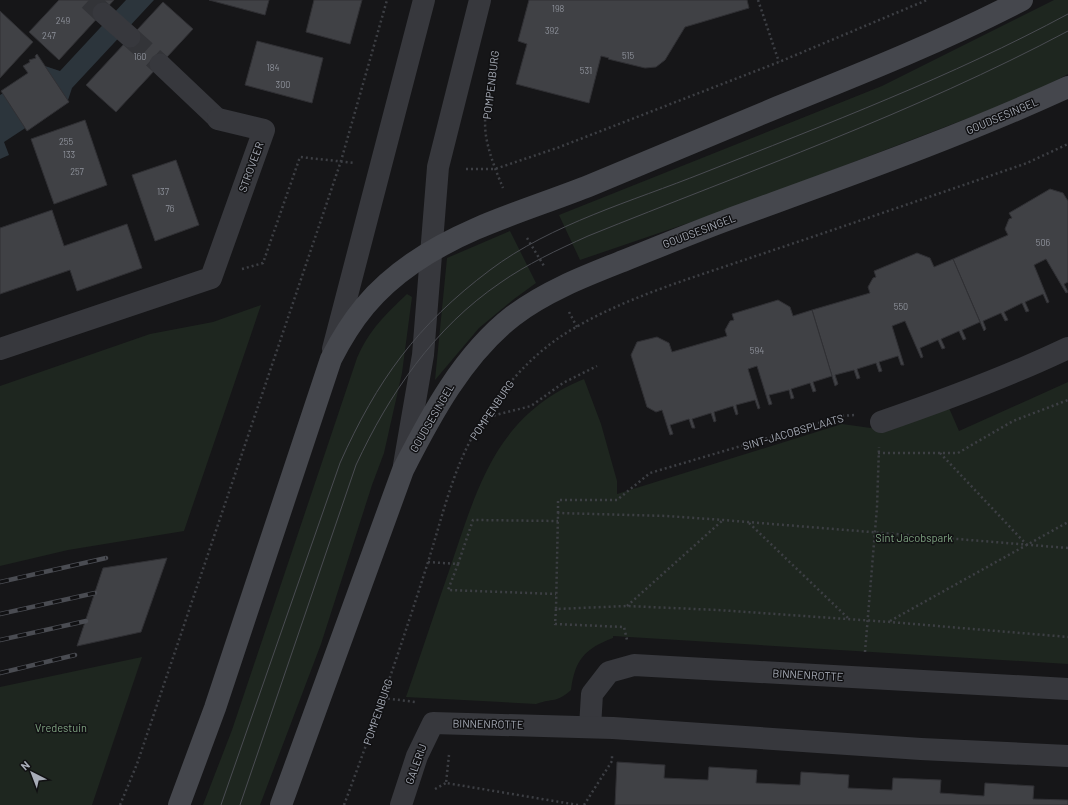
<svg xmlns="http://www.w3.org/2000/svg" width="1068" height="805" font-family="Barlow,sans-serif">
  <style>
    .green { fill: #1e261f }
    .water { fill: #2c353c }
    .building { fill: #404145; stroke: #303034 }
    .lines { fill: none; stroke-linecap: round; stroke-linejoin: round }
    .pedestrian-tunnel { stroke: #333438; stroke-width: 21; stroke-dasharray: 21 10; stroke-linecap: butt }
    .path { stroke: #3d3f44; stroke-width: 2.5; stroke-dasharray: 2 3; stroke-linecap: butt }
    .pedestrian { stroke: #37383d; stroke-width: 21 }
    .minor { stroke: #37383d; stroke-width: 22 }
    .tertiary { stroke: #37383d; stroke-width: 22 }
    .secondary { stroke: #45474d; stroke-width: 22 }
    .tram { stroke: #4a4c52; stroke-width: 1 }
    .rail-casing { stroke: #4a4c52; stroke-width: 4.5 }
    .rail { stroke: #111113; stroke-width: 3; stroke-dasharray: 9; stroke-linecap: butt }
    .labels { text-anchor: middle; stroke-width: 3; stroke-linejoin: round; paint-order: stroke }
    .number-label { font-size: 9px; fill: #8e929b }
    .street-label { font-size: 11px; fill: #a8adb8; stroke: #111113 }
    .park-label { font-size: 11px; fill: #7fa381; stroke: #111113 }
  </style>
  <rect width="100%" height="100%" fill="#161618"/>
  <!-- green -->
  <g class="green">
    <path d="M1054,0H1068V74L1031,94L747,203L580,260L559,215L882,86Z"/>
    <path d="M510,231L536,283L514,299L479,328L435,380L447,258Z"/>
    <path d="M407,294L412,297L402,373L384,453L372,485L321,644L260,805H203L232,730L357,358C369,330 386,314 407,294Z"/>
    <path d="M261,305L184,531L68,550L0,566V386L150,334L213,322Z"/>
    <path d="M584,379L601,424L617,481V494L842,424L878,429L949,408L959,431L1068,382V664L613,636V638C584,649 575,660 571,690C557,703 553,698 536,704L406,697C421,654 435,611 450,568C478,486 496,415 584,379Z"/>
    <path d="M142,657L92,805H0V687Z"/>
  </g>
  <!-- water -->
  <path class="water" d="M126,0H154L72,88L68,100L4,142L9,155L0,159V95L45,66L60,71Z"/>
  <!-- building -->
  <g class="building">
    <path d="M59,0H114L59,60L29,32Z"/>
    <path d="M209,0H269L265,15Z"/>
    <path d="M314,0H362L350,44L306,32Z"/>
    <path d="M529,0H747L749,8L685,27L665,60L656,67L645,68L608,59L609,58L601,56L589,103L516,84L527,44L518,41Z"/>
    <path d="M163,2L193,29L116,112L86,85Z"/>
    <path d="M0,11L33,42L0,78Z"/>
    <path d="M257,41L323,58L312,103L245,85Z"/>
    <path d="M37,54L69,102L27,131L1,91L28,73L23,66L30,62L29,60L36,58L35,56Z"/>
    <path d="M85,120L107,185L54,204L31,139Z"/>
    <path d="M176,160L199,225L155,241L132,175Z"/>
    <path d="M1050,189L1063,193L1068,201V282L1064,284L1068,292L1066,293L1046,259L1034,265L1049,302L1047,303L1043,294L1025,302L1029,311L1026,312L1022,303L1004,312L1008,320L1005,321L1001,313L983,321L986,329L984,331L953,259L1008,235L1005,229L1009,219L1012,218L1009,213Z"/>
    <path d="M52,210L64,246L127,224L142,268L77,291L70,270L0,294V228Z"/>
    <path d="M917,253L930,258L934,267L953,259L980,322L962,330L966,339L963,340L959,331L941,339L945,348L942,349L938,340L920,348L923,357L921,358L905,321L892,326L904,365H901L898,356L879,362L882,371L879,372L876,363L857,369L860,378L857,379L854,370L835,375L838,384L835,386L812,310L870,293L868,287L873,278L876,277L874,271Z"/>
    <path d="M778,300L790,307L793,316L812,310L832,376L813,382L816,391L813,392L810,383L791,389L794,398L791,399L789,390L769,395L772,404L769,405L757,366L748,369L760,408L758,409L755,400L736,405L738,414L736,415L733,406L714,412L716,421L714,422L711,413L692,419L695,428H692L689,419L670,425L673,434L670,435L662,410L656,412L647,407L631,355L637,342L657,337L669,343L672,352L727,336L725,330L730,321L734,320L732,314Z"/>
    <path d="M167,558L141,632L77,646L103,568Z"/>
    <path d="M617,762L665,765L664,778L708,780L709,767L757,770L756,783L800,785L801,772L849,775L848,788L892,790L893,778L941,780L940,793L984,796L985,783L1034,786L1033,799L1068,800V805H615Z"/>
  </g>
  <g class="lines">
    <!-- pedestrian-tunnel -->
    <g class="pedestrian-tunnel">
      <path d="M89,0L103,13"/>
      <path d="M130,37L160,64"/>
    </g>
    <!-- path -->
    <g class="path">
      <path d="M758,0L779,62"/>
      <path d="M491,75C488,94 483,116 486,136C489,154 496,171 503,188"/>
      <path d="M466,169H495L557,148L779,62L927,0"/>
      <path d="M527,238L544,266"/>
      <path d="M242,269L263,263L300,157L355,163"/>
      <path d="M569,312L577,327"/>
      <path d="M484,418L531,406L563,383L597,366"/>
      <path d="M878,453H958L1013,421L1068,400"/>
      <path d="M940,453L1026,544"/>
      <path d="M558,513V500H617L650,473L842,416L855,415"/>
      <path d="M749,523L849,619"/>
      <path d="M1068,548L723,520L667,516L558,513L556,609L627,606L718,610L890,622L1068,637"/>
      <path d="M428,562L458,564L473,520L558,521"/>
      <path d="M458,564L448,590L556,594"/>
      <path d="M627,606L723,520"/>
      <path d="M556,609L555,624L624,627L627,640"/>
      <path d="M890,621L1068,522"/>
      <path d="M865,652L877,507L879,447"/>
      <path d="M383,698L415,702"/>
      <path d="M449,755L446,783L578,805"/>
      <path d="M435,789L446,783"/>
      <path d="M120,805L137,764L341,161L387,0"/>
      <path d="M344,805C374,725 402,644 428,562C442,518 452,472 475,432C497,395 525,361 560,337C614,301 689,279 750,258C842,227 935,195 1027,163L1068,144"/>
      <path d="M584,805L612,761V755"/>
    </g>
    <!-- pedestrian -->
    <g class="pedestrian">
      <path d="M103,13L130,37"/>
      <path d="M160,64L218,119"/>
    </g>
    <!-- minor -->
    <g class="minor">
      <path d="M0,349L211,278L264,130L218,119"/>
      <path d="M881,422C945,400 1007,377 1068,348"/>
      <path d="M590,727L592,694L609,672L634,665L1068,689"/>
      <path d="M401,805L417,756L433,723L613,728L921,749L1068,756"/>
    </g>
    <!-- tertiary -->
    <g class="tertiary">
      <path d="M333,349L424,0"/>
      <path d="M404,465L423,355L438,167L480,0"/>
    </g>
    <!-- secondary -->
    <g class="secondary">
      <path d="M179,805L215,708L331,359C352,318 374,290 413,263C466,226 531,209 591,185C653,159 715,133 778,107C860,74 943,41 1022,0"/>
      <path d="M281,805L403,470C431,415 463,355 513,316C546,291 585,276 623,261C658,247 692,233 727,220C842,178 957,138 1068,87"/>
    </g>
    <!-- tram -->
    <g class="tram">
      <path d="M221,805L340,463C377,380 417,325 490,270C551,224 633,201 703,173C827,124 951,77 1068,14"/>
      <path d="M240,805L356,465C389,394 434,328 500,283C527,264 557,250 588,236C749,171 914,113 1068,31"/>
    </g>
    <!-- rail casing -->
    <g class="rail-casing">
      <g id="rail">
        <path d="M0,582L106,558"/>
        <path d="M0,614L95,593"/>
        <path d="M0,640L86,621"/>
        <path d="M0,673L75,655"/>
      </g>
    </g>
    <!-- rail -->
    <use href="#rail" class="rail"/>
  </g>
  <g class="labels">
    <!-- number labels -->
    <g class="number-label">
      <text x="558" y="12">198</text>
      <text x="63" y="24">249</text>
      <text x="552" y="34">392</text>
      <text x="49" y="39">247</text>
      <text x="628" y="59">515</text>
      <text x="140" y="60">160</text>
      <text x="273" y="71">184</text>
      <text x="586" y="74">531</text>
      <text x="283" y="88">300</text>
      <text x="66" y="145">255</text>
      <text x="69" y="158">133</text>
      <text x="77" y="175">257</text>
      <text x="163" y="195">137</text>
      <text x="170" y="212">76</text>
      <text x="1043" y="246">506</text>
      <text x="901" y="310">550</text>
      <text x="757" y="354">594</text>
    </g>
    <!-- street labels -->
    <g class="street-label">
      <text transform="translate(491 85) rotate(-83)" y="4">POMPENBURG</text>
      <text transform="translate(1002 116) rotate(-23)" y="4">GOUDSESINGEL</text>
      <text transform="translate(251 167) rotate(-70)" y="4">STROVEER</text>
      <text transform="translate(699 231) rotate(-21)" y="4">GOUDSESINGEL</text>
      <text transform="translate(492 410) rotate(-56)" y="4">POMPENBURG</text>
      <text transform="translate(432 418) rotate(-60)" y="4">GOUDSESINGEL</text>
      <text transform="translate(793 432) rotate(-16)" y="4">SINT-JACOBSPLAATS</text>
      <text transform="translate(808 675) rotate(3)" y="4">BINNENROTTE</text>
      <text transform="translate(378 712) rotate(-71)" y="4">POMPENBURG</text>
      <text transform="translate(488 724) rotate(1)" y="4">BINNENROTTE</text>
      <text transform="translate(416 764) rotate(-70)" y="4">GALERIJ</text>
    </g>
    <!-- park labels -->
    <g class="park-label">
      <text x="914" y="542">Sint Jacobspark</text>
      <text x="61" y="732">Vredestuin</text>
    </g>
  </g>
  <!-- north arrow -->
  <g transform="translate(32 773) rotate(318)" stroke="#111113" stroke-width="3" paint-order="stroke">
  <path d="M0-3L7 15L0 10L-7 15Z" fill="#a8adb8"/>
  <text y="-6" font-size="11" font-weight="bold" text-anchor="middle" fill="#a8adb8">N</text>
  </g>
</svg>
